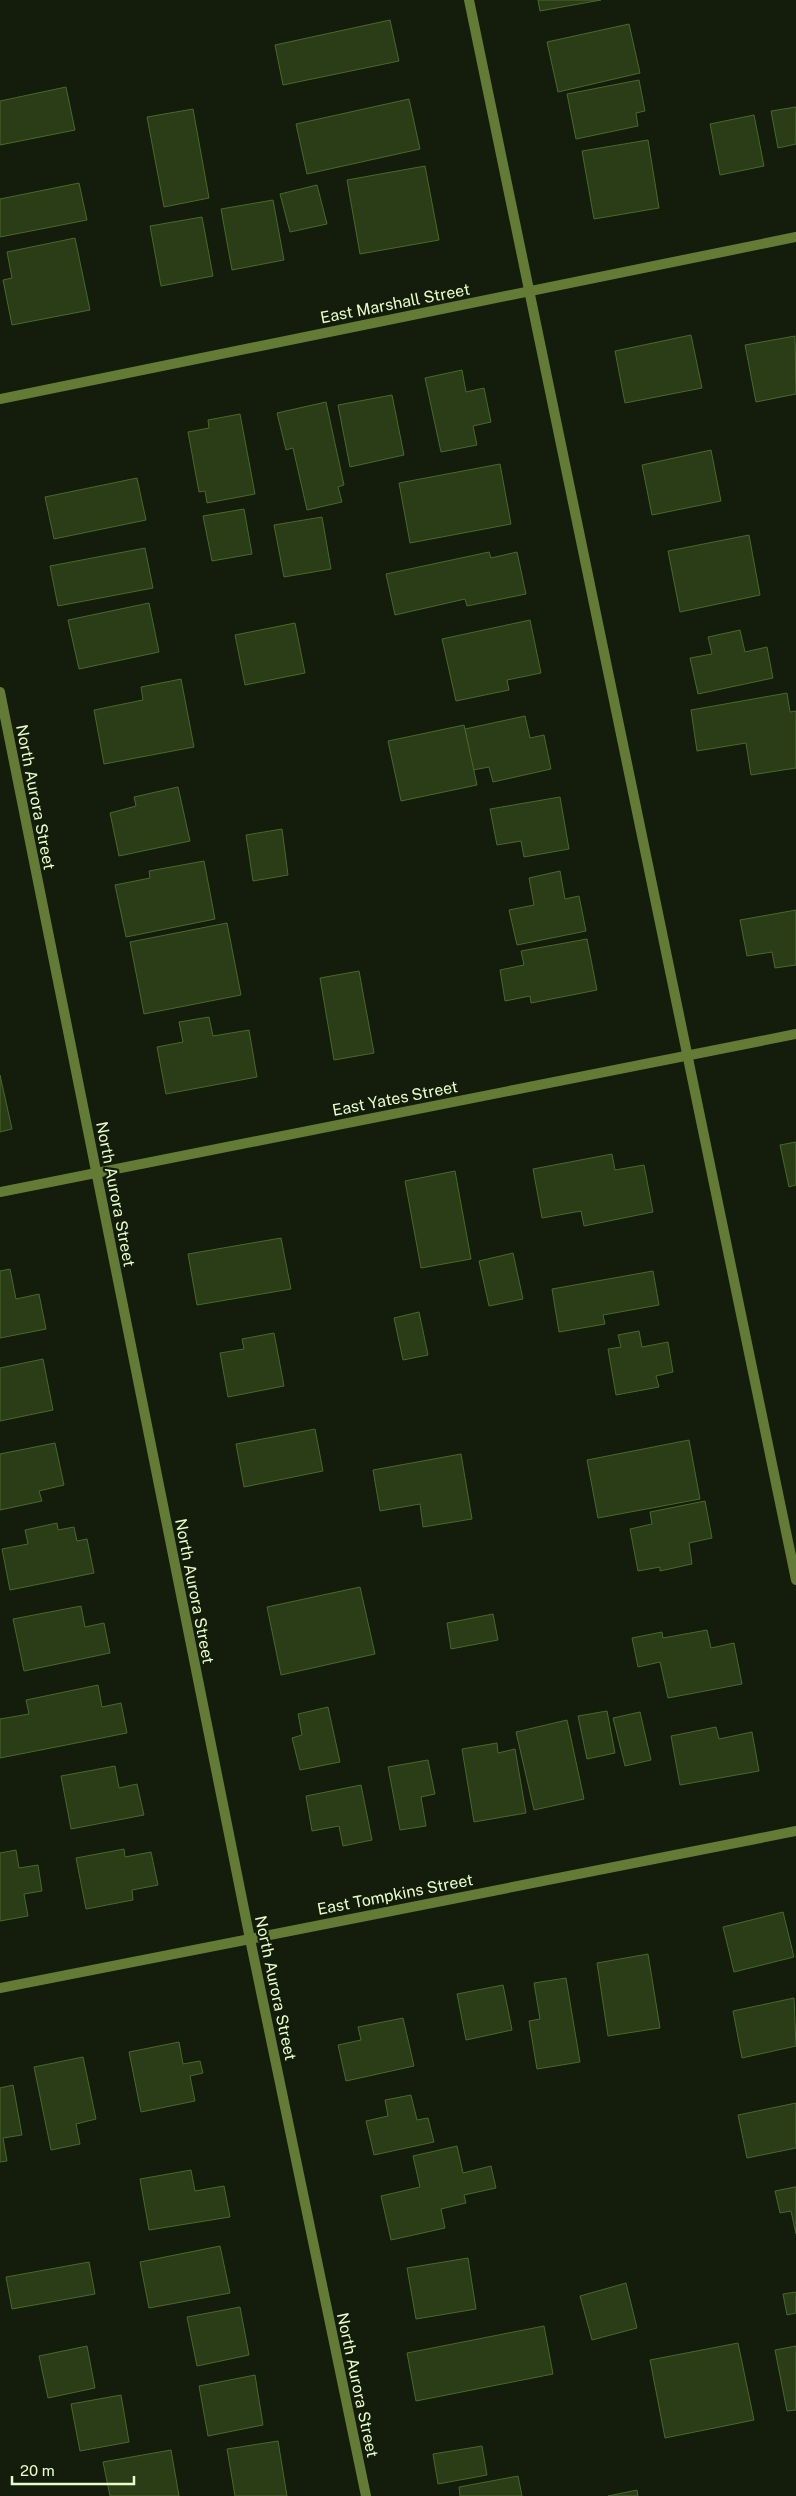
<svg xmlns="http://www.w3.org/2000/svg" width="796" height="2496" font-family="'Public Sans',sans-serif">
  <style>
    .building { fill: #2a3d17; stroke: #49692a }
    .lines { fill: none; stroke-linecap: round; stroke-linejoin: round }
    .minor { stroke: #647b36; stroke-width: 10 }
    .tertiary { stroke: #647b36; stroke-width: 10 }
    .labels { text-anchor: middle; stroke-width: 4.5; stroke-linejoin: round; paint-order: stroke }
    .street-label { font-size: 16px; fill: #e7ffc7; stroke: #141c0b }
  </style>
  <rect width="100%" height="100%" fill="#141c0b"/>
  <!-- building -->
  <g class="building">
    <path d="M538,0H601L540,11Z"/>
    <path d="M390,20L399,61L283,85L275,45Z"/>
    <path d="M629,24L640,73L558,92L547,42Z"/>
    <path d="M639,80L645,111L636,113L638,126L576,139L567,94Z"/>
    <path d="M66,87L75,130L0,145V101Z"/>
    <path d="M409,99L420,149L307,174L296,124Z"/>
    <path d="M796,107V144L778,148L771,111Z"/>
    <path d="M193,109L209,198L164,207L147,117Z"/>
    <path d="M754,115L764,166L720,175L710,124Z"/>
    <path d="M648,140L659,208L594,219L582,151Z"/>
    <path d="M425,166L439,240L360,254L347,180Z"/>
    <path d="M79,183L87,220L0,237V199Z"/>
    <path d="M317,185L327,224L290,232L280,194Z"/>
    <path d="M273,200L284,260L232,270L221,209Z"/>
    <path d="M202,217L213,276L161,286L150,226Z"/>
    <path d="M75,238L90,310L12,325L3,280L12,278L7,252Z"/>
    <path d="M691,335L702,388L625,403L615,351Z"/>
    <path d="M795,336L796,394L756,402L745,345Z"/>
    <path d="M462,370L466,392L484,388L491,422L473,426L477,445L441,452L425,378Z"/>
    <path d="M392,395L404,455L350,467L338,405Z"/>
    <path d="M326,402L344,485L338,487L342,502L307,510L293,448L286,450L277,413Z"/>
    <path d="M240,414L255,494L207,503L205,491L199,492L188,432L209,428L208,420Z"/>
    <path d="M711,450L721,501L652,515L642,465Z"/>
    <path d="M500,464L511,524L410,543L399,483Z"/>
    <path d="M137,478L146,520L54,539L45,497Z"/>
    <path d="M244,509L252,554L212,561L203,516Z"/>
    <path d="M322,517L331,569L284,577L274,525Z"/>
    <path d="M749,535L760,595L680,612L668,551Z"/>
    <path d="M145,548L153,588L58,606L50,566Z"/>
    <path d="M489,552L491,558L517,552L526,594L467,606L465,599L395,615L386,574Z"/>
    <path d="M149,603L159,652L79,669L68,620Z"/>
    <path d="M530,620L541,673L507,680L509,690L456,701L442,639Z"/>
    <path d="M295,623L305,673L245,685L235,635Z"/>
    <path d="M740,630L745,652L767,647L773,678L698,694L690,658L712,654L708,637Z"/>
    <path d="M181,679L194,747L104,764L94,710L143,700L141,687Z"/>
    <path d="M787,693L790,712L796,711V768L751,775L746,743L697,751L691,710Z"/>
    <path d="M525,716L530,738L544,735L551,769L493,782L489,767L473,770L465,729Z"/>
    <path d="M464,725L477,785L401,801L388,741Z"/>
    <path d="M178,787L190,841L119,856L110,813L136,806L134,797Z"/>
    <path d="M560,797L569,849L524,857L521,841L497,845L490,809Z"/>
    <path d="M282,829L288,875L253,881L246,835Z"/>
    <path d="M204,861L215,919L126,937L115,885L150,878L149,871Z"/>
    <path d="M560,871L565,899L579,896L586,931L517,945L509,910L534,905L529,878Z"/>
    <path d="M796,910V965L775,968L772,952L747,956L740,920Z"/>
    <path d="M227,923L241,995L144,1014L130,942Z"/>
    <path d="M587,939L597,990L531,1003L530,996L505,1001L500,970L524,965L521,951Z"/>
    <path d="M359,971L374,1053L334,1060L320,978Z"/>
    <path d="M209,1017L213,1036L249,1030L257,1077L166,1094L157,1047L183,1042L179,1022Z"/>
    <path d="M0,1075L12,1129L0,1132Z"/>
    <path d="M796,1142V1185L789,1187L780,1145Z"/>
    <path d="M612,1154L615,1170L644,1165L653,1212L584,1226L581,1211L542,1218L533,1169Z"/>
    <path d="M455,1171L471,1259L421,1268L405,1181Z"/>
    <path d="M281,1238L291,1289L197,1305L188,1254Z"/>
    <path d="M513,1253L523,1299L489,1306L479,1261Z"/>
    <path d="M10,1269L16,1299L39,1294L46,1329L0,1338V1271Z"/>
    <path d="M653,1271L659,1305L603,1315L605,1324L559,1332L552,1289Z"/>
    <path d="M419,1312L428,1355L403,1360L394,1318Z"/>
    <path d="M639,1331L642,1347L668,1342L673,1372L656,1376L659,1387L616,1395L608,1349L621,1347L618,1335Z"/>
    <path d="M274,1333L284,1386L228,1397L220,1353L244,1349L242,1339Z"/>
    <path d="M43,1359L53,1410L0,1421V1368Z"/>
    <path d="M315,1429L323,1471L244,1487L236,1444Z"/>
    <path d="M689,1440L700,1499L598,1518L587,1460Z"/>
    <path d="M55,1443L64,1485L39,1491L42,1501L0,1510V1454Z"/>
    <path d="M461,1454L472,1519L423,1527L420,1504L380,1511L373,1470Z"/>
    <path d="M705,1501L712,1538L689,1543L692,1564L660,1571V1567L638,1571L630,1529L652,1524L650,1512Z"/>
    <path d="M57,1523L58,1530L74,1527L77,1541L87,1539L94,1573L10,1590L2,1549L28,1544L25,1530Z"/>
    <path d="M360,1587L375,1654L281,1675L267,1607Z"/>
    <path d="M81,1606L85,1627L104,1623L110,1653L24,1671L13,1619Z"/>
    <path d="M493,1614L498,1640L451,1649L447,1623Z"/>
    <path d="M707,1630L711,1648L734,1643L742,1684L668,1698L660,1662L638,1667L632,1638L662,1632L663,1638Z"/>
    <path d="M98,1685L102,1707L121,1703L127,1733L0,1758V1719L29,1714L26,1700Z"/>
    <path d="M328,1707L340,1762L300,1770L292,1738L302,1735L298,1714Z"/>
    <path d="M607,1711L615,1753L587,1759L578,1716Z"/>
    <path d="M640,1712L651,1760L625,1766L613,1718Z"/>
    <path d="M567,1720L584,1799L534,1810L516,1732Z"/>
    <path d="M716,1727L719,1739L752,1732L759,1771L680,1785L671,1736Z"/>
    <path d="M497,1743L498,1753L515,1749L526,1813L474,1822L462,1749Z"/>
    <path d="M428,1760L435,1794L421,1797L426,1826L400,1830L388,1767Z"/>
    <path d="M115,1766L119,1788L137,1784L144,1815L71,1829L61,1776Z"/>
    <path d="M361,1785L372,1840L343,1846L339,1826L312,1831L306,1796Z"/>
    <path d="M124,1849L125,1857L151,1852L158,1885L132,1890L133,1900L86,1909L76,1858Z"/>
    <path d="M16,1850L19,1868L38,1865L42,1891L24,1894L28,1916L0,1921V1853Z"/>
    <path d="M783,1912L794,1957L734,1972L723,1927Z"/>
    <path d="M648,1954L660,2028L608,2036L597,1963Z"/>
    <path d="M566,1978L580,2062L537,2069L529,2021L540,2019L534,1983Z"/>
    <path d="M503,1985L512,2030L466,2040L457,1994Z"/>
    <path d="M794,1998L796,2046L742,2058L733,2011Z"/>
    <path d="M403,2018L414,2066L346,2081L338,2045L361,2040L358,2027Z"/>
    <path d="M179,2042L183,2064L200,2061L203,2073L190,2076L195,2101L141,2112L129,2052Z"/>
    <path d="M83,2057L96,2119L76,2124L80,2144L51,2150L34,2067Z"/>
    <path d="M13,2085L22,2135L3,2138L7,2161L0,2162V2088Z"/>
    <path d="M411,2095L417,2120L428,2118L434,2142L374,2155L366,2121L388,2116L385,2100Z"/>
    <path d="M796,2103V2148L747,2158L738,2115Z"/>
    <path d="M457,2146L463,2173L491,2166L496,2188L464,2195L466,2203L441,2209L445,2228L391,2240L381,2196L420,2187L413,2156Z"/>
    <path d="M191,2170L195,2191L224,2186L230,2217L149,2230L140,2179Z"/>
    <path d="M795,2187H796V2234L791,2211L780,2213L775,2191Z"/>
    <path d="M220,2246L230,2293L149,2308L140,2262Z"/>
    <path d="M468,2258L476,2309L416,2319L407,2268Z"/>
    <path d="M89,2262L95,2294L12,2309L6,2277Z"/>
    <path d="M626,2283L637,2328L592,2340L580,2296Z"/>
    <path d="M796,2292V2313L787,2315L783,2294Z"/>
    <path d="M240,2307L249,2355L197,2366L187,2317Z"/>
    <path d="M544,2326L553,2374L416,2401L407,2353Z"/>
    <path d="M738,2343L754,2420L665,2438L650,2360Z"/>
    <path d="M87,2346L95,2388L48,2398L39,2356Z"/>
    <path d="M796,2346V2410L787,2411L775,2350Z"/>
    <path d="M255,2375L263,2425L208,2436L199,2386Z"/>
    <path d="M121,2395L129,2442L80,2451L71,2404Z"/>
    <path d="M278,2441L287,2496H235L227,2449Z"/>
    <path d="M482,2446L487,2475L438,2484L433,2454Z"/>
    <path d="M171,2450L179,2496H110L103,2462Z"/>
    <path d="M518,2476L522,2496H460L459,2487Z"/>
    <path d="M637,2490L638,2496H608Z"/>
  </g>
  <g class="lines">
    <!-- minor -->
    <g class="minor">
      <path d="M0,399L796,237"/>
      <path d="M0,1192L796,1034"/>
      <path d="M0,1988L250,1939"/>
    </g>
    <!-- tertiary -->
    <g class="tertiary">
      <path d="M469,0L796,1580"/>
      <path d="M0,692L250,1939L366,2496"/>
      <path d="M250,1939L796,1831"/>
    </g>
  </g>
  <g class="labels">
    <!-- street labels -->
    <g class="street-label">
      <text transform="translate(395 303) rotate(-11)" y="6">East Marshall Street</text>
      <text transform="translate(36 797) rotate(79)" y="6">North Aurora Street</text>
      <text transform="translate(395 1098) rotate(-11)" y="6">East Yates Street</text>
      <text transform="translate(116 1194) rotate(79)" y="6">North Aurora Street</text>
      <text transform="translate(195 1591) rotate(79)" y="6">North Aurora Street</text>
      <text transform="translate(395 1894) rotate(-11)" y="6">East Tompkins Street</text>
      <text transform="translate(276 1988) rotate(78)" y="6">North Aurora Street</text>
      <text transform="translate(358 2385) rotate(78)" y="6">North Aurora Street</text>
    </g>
  </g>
  <!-- scale -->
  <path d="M12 2476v8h122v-8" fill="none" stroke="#e7ffc7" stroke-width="2.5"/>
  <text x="20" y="2476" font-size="15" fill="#e7ffc7" stroke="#141c0b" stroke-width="4" paint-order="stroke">20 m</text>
</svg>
